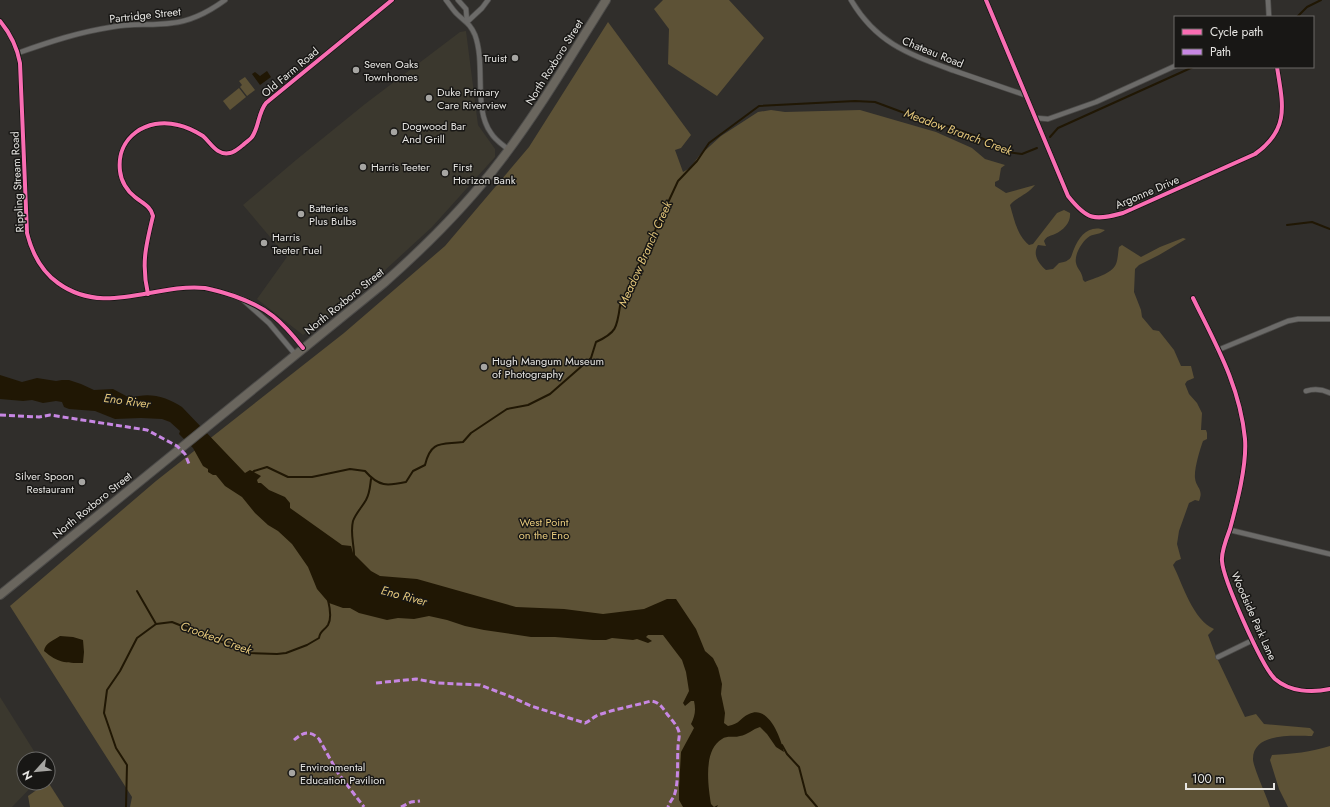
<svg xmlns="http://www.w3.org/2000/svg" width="1330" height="807" font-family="Jost,sans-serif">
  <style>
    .built { fill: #3b382e }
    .green { fill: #5d5236 }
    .water { fill: #201704 }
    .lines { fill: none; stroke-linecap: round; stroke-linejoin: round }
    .stream { stroke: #201704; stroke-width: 2 }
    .minor-casing { stroke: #4d4c4a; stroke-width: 6 }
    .trunk-casing { stroke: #4d4c4a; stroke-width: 10 }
    .minor { stroke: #6c6b69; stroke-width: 4.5 }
    .trunk { stroke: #6a665e; stroke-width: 8 }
    .quiet { stroke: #c787e3; stroke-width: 3; stroke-dasharray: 6 3; stroke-linecap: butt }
    .cycleway-casing { stroke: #181715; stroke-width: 6 }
    .cycleway { stroke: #f96db3; stroke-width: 4 }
    .poi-dot { fill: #a6a5a2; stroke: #181715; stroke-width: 1.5 }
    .labels { text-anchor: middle; stroke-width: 3; stroke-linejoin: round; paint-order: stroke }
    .street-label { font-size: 11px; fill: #e6e5e2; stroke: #181715 }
    .poi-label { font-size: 11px; fill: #e6e5e2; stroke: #181715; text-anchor: start }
    .park-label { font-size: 11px; fill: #e8cb7e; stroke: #181715 }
    .water-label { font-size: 12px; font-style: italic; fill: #e2c579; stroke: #181715 }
  </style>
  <rect width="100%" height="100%" fill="#302e2b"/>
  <!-- built -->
  <g class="built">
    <path d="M466,31L478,125L495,149V157L432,227L371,283L303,335L257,299L287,257L243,205L296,160L365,104L460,32Z"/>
    <path d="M0,697L39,759H24V783H35L12,807H0Z"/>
  </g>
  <!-- green -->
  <g class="green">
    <path d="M663,0H729L764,38L717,96L668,64L669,29L654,9Z"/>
    <path d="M608,22L691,135L681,148L675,150L683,172L690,168L699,156L721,136L758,112L771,110L785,112L860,110L936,132L972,148L985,159L1005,165L1001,168L999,180L995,182V186L1006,193L1035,185C1028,194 1017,197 1010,205C1014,219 1017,235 1029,245L1033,244L1057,213L1064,210L1070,213C1071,222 1064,230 1055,234C1050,236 1047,236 1044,241L1046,246L1038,245C1032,255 1039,264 1046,270L1053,269L1059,263C1062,262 1066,262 1068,260C1072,258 1072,253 1074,249C1079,236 1089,224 1105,230C1101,234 1095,234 1090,236C1083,240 1074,254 1076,263C1077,269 1082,271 1083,280L1085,282C1094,278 1112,274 1116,264C1118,259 1118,252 1119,247L1122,245L1141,257L1160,247L1183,238L1186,239L1159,255L1139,265L1135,269L1134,292L1141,310L1142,317L1153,330L1159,331L1174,350L1181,366H1191L1194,378L1187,381L1185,384L1189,394L1197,403L1202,413L1201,430H1206L1207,433V439L1203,441C1200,449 1194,469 1195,478C1196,488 1204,489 1199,501L1195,500L1189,503L1179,531L1177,544L1181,559L1176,561L1173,565C1183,585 1193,620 1214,629L1208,635L1216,656L1245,717L1256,714L1264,724L1310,728L1314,732L1312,736C1294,736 1252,732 1253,760C1254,769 1267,797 1270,807H130L132,797L10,606L156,481L344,333L445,246L529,147Z"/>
    <path d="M245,77L255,90L247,96L240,87L242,85L239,81Z"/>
    <path d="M239,88L246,97L230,110L223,101Z"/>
    <path d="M1330,746V807H1288L1279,789L1270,760L1272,755C1292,754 1311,752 1330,746Z"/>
    <path d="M48,782L64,807H30L28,796Z"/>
  </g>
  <!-- water -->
  <g class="water">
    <path d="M267,71L271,77L260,85L252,74L255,72L260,76Z"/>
    <path d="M0,375L22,382L37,378L56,381L62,380H69L81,384L94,390L113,389L130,398C149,392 165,396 182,407L245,473L250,470L261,476L257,480L258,483H261L269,490L285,497L290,503V508L342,545L351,546L353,553L371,571L380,576L417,579L516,607L564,609L603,614L644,609L667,599H676L696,629L705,651L713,658L718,668L722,684L721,694L725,713L724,723L728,726C740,724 740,718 749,714C769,704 781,739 784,752L776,747L767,734L760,727C753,729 747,735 740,736C734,738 727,735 722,739C703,750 708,785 711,804L714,807L718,805L717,807H683L679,800V788L681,752L694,728L691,724C695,716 696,710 694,701H691L685,706L683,703L689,691L686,672L682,660L663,635H648L646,637L652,641L648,643L637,639L633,640L612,638L606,640H593L555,637H531L484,630L465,626L447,620L429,616L414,619L398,618L387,620L359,613L350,608H343L329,603L317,589L308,567L292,544L278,531L268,525L255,513L242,497L225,486L216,475H213L208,472V469L203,466L193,448L179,434L180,431L170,422L162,419L141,418L115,419L95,411L69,409L64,407L62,402L56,401L43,403L32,400L23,401L0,399Z"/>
    <path d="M60,636L73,637L83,640L84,652L83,663C65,663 58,663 44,651C45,643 54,640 60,636Z"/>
  </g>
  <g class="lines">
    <!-- stream -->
    <g class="stream">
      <path d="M1297,17L1307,7L1321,0"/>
      <path d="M1050,137L1058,128L1193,67"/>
      <path d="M1287,225L1312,222L1330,229"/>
      <path d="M252,473L254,471L267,467L288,477H312L350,469L365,471C379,487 387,486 406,482L413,471L425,465C431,440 441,445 463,442L471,433L507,409L528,405L550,394L591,358L596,342C616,333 617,328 620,306L678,181L697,161L709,143L759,106L855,101L875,102L926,121L951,127L981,138L995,144L1007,152L1022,154L1037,148"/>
      <path d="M354,555C354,544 350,533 353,521C356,513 362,507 366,500C370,493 370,486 371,479"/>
      <path d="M137,591L156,624"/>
      <path d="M782,745L787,754L799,767L806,794L817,807"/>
      <path d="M126,807L127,765L116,748L104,713L107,690L120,671L137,638L156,624L172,622L250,653L277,654L286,653L307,645L319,638C320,630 324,631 328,625C332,618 330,608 328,600"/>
    </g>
    <!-- minor casing -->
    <g class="minor-casing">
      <g id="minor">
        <path d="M446,0C450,5 453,10 457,14C465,22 470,23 475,35C486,65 473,109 491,133C495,140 503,145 509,150"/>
        <path d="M458,0L466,9L467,22"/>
        <path d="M851,0C877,44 909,54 955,71C978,79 1002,87 1025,95"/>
        <path d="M986,0L1068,196C1087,220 1094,221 1123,213L1255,154C1290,129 1283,105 1277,67"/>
        <path d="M1268,0L1269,17"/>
        <path d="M0,21C10,33 17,47 20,63L27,233C32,253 41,271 58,283C105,317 154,283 205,288C215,290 225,293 234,296C268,308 281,320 303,348"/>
        <path d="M467,22L482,8L488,0"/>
        <path d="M18,53C49,42 79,32 112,27C132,23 152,26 172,23C192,21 210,11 225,0"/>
        <path d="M1036,118L1048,119L1096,102L1175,66"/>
        <path d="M148,294C141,264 146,245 153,216C151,206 142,203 135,197C127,191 121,181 120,171C116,137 147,117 178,125C187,127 195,131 203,136C211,143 217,156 230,153C235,152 239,148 243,145C246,142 250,140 252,137C259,127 258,113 266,103L392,0"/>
        <path d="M1193,298C1216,345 1240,386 1245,439C1247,465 1237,503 1230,529C1227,537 1221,552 1222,561C1223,579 1262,667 1275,679C1290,692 1312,693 1330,689"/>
        <path d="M242,299L269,323L295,354"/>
        <path d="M1218,350L1288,321L1298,319H1330"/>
        <path d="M1306,391C1315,388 1322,389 1330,393"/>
        <path d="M1230,530L1330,554"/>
        <path d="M1218,657L1253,640"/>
      </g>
    </g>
    <!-- trunk casing -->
    <g class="trunk-casing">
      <path id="trunk" d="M0,595L384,283C427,245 467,205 501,160C540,109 572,54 606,0"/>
    </g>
    <!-- minor -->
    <use href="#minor" class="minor"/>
    <!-- trunk -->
    <use href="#trunk" class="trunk"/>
    <!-- quiet -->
    <g class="quiet">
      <path d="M0,415L39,417L50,415L147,430L177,446L185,454L189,464"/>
      <path d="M376,683L416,679L437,683L480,685L509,696L531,706L585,723C590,721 593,717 598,715C615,709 634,706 651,701C659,702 662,707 667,714C671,719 677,725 679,732C680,736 678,742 678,747C677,762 679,783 674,796C672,800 669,803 668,807"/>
      <path d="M294,740C303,732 310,730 319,739L338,773L364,807"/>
      <path d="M401,807L411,802L420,801"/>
    </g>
    <!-- cycleway casing -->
    <g class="cycleway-casing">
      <g id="cycleway">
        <path d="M986,0L1068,196C1087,220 1094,221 1123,213L1255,154C1290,129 1283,105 1277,67"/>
        <path d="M0,21C10,33 17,47 20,63L27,233C32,253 41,271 58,283C105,317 154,283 205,288C215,290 225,293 234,296C268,308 281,320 303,348"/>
        <path d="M148,294C141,264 146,245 153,216C151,206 142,203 135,197C127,191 121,181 120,171C116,137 147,117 178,125C187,127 195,131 203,136C211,143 217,156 230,153C235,152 239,148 243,145C246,142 250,140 252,137C259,127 258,113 266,103L392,0"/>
        <path d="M1193,298C1216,345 1240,386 1245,439C1247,465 1237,503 1230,529C1227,537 1221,552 1222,561C1223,579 1262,667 1275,679C1290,692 1312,693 1330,689"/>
      </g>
    </g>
    <!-- cycleway -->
    <use href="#cycleway" class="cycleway"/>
  </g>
  <!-- markers -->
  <g class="poi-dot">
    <circle cx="515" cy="58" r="4"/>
    <circle cx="356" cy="70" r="4"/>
    <circle cx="429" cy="98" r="4"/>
    <circle cx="394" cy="132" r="4"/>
    <circle cx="363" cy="167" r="4"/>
    <circle cx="445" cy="173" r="4"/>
    <circle cx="301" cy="214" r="4"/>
    <circle cx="264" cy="243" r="4"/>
    <circle cx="484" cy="367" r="4"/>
    <circle cx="82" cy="482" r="4"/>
    <circle cx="292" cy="773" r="4"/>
  </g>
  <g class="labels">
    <!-- street labels -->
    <g class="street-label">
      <text transform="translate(145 15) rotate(-6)" y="4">Partridge Street</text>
      <text transform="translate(933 52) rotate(22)" y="4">Chateau Road</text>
      <text transform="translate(554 62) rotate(-58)" y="4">North Roxboro Street</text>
      <text transform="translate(290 72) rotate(-40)" y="4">Old Farm Road</text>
      <text transform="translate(17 182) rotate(-93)" y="4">Rippling Stream Road</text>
      <text transform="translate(1147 192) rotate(-23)" y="4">Argonne Drive</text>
      <text transform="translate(344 301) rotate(-39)" y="4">North Roxboro Street</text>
      <text transform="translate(92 505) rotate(-39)" y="4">North Roxboro Street</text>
      <text transform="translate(1254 616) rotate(66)" y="4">Woodside Park Lane</text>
    </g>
    <!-- poi labels -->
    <g class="poi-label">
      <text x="507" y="62" text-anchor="end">Truist</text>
      <text x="364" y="68">Seven Oaks<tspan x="364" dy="13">Townhomes</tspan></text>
      <text x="437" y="96">Duke Primary<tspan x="437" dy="13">Care Riverview</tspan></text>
      <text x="402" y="130">Dogwood Bar<tspan x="402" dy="13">And Grill</tspan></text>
      <text x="371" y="171">Harris Teeter</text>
      <text x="453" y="171">First<tspan x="453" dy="13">Horizon Bank</tspan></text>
      <text x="309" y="212">Batteries<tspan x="309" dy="13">Plus Bulbs</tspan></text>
      <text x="272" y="241">Harris<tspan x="272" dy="13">Teeter Fuel</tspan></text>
      <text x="492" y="365">Hugh Mangum Museum<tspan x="492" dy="13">of Photography</tspan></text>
      <text x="74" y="480" text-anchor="end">Silver Spoon<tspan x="74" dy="13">Restaurant</tspan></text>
      <text x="300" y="771">Environmental<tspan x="300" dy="13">Education Pavilion</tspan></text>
    </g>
    <!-- park labels -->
    <g class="park-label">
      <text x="544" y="526">West Point<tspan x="544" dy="13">on the Eno</tspan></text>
    </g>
    <!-- water labels -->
    <g class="water-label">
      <text transform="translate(958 132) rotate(20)" y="4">Meadow Branch Creek</text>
      <text transform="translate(645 254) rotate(-66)" y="4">Meadow Branch Creek</text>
      <text transform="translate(127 401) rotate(8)" y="4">Eno River</text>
      <text transform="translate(404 596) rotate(15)" y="4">Eno River</text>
      <text transform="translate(216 638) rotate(20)" y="4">Crooked Creek</text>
    </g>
  </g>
  <!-- legend -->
  <rect x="1174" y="16" width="140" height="52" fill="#181715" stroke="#6a6967"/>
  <rect x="1182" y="29" width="20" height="6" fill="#f96db3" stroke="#6a6967"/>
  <text x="1210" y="36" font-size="12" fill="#e6e5e2">Cycle path</text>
  <rect x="1182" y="49" width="20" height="6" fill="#c787e3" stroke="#6a6967"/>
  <text x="1210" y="56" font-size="12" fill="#e6e5e2">Path</text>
  <!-- north arrow -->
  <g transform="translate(36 771) rotate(243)"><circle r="19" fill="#181715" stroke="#6a6967"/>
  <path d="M0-3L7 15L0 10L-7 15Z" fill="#a6a5a2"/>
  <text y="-6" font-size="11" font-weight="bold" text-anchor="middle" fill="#e6e5e2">N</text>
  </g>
  <!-- scale -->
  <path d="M1186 783v6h88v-6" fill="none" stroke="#e6e5e2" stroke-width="2"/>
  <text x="1192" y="783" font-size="12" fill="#e6e5e2" stroke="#181715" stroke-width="3" paint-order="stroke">100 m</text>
</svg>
